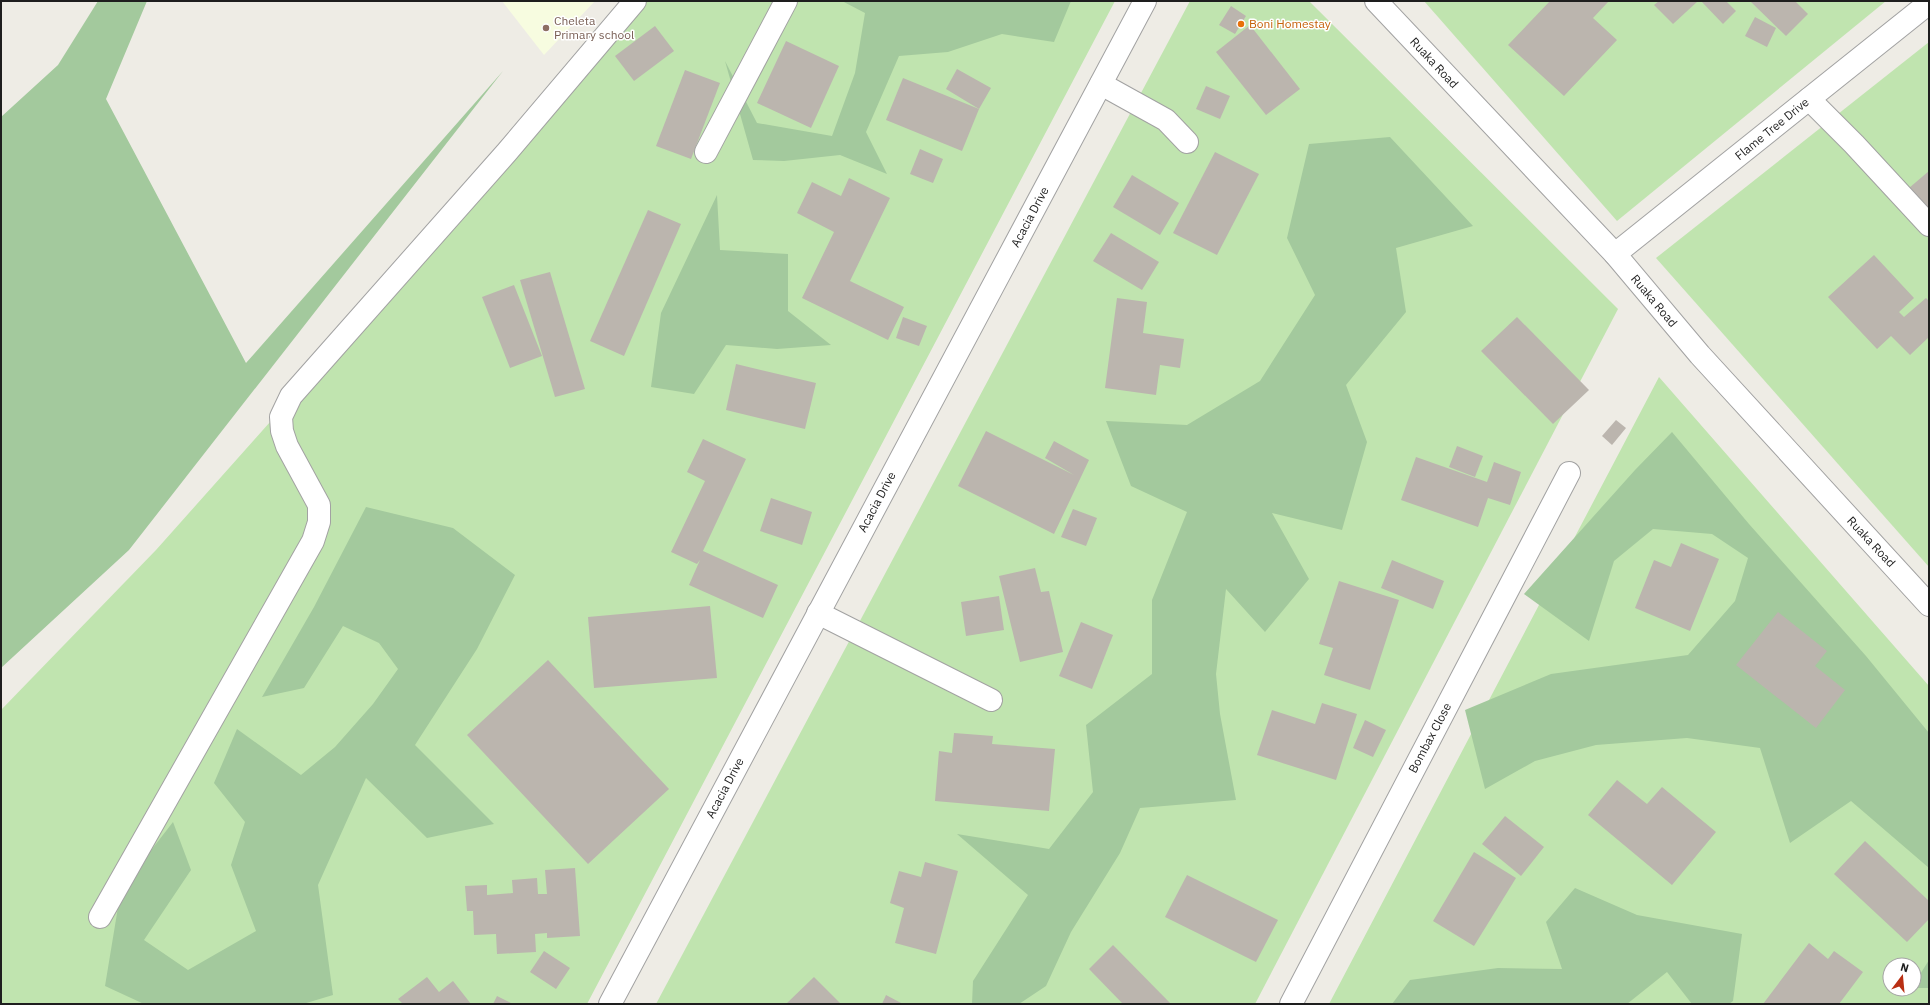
<svg xmlns="http://www.w3.org/2000/svg" width="1930" height="1005" font-family="'IBM Plex Sans',sans-serif">
  <style>
    .education { fill: #f7fce0 }
    .grass { fill: #c0e4af; fill-rule: evenodd }
    .forest { fill: #a3c99d }
    .building { fill: #bbb5ae }
    .lines { fill: none; stroke-linecap: round; stroke-linejoin: round }
    .minor-casing { stroke: #a2a2a2; stroke-width: 24 }
    .minor { stroke: #fff; stroke-width: 22 }
    .food-dot { fill: #e8710a; stroke: #fff; stroke-width: 1.5 }
    .education-dot { fill: #8d6e63; stroke: #fff; stroke-width: 1.5 }
    .labels { text-anchor: middle; stroke-width: 3; stroke-linejoin: round; paint-order: stroke }
    .education-label { font-size: 12px; fill: #785e54; stroke: #fff; text-anchor: start }
    .food-label { font-size: 12px; fill: #c56008; stroke: #fff; text-anchor: start }
    .street-label { font-size: 12px; fill: #1e1e1e; stroke: #fff }
  </style>
  <rect width="100%" height="100%" fill="#eeece5"/>
  <!-- education -->
  <path class="education" d="M502,1H595L544,55Z"/>
  <!-- grass -->
  <g class="grass">
    <path d="M645,1H1115L587,1004H1V710L156,550Z"/>
    <path d="M1190,1H1309L1618,309L1255,1004H656Z"/>
    <path d="M1424,1H1886L1617,221Z"/>
    <path d="M1929,42V567L1656,258Z"/>
    <path d="M1659,377L1929,686V1004H1329ZM1890,965H1914V989H1890Z"/>
  </g>
  <!-- forest -->
  <g class="forest">
    <path d="M98,1H147L106,99L246,363L503,71L129,550L1,668V117L58,65Z"/>
    <path d="M842,1H1071L1054,42L1002,34L948,52L899,56L866,132L887,174L840,155L784,161L753,160L725,61L757,123L832,136L855,73L865,13Z"/>
    <path d="M1390,137L1473,226L1396,248L1406,312L1346,385L1367,442L1342,530L1272,513L1309,579L1265,632L1226,589L1216,674L1220,714L1236,800L1140,808L1120,853L1071,932L1046,986L1019,1004H972L973,981L1028,895L957,834L1049,849L1093,792L1086,725L1152,674V600L1187,512L1131,486L1106,421L1187,425L1260,381L1315,295L1287,238L1309,144Z"/>
    <path d="M717,195L720,250L788,254V311L831,345L777,349L726,345L694,394L651,387L661,313Z"/>
    <path d="M1672,432L1749,524L1866,656L1929,733V868L1851,801L1790,843L1760,748L1687,738L1596,745L1535,761L1485,789L1465,710L1551,674L1688,655L1735,601L1748,558L1712,534L1653,529L1614,561L1589,641L1524,594L1635,470Z"/>
    <path d="M366,507L453,528L515,575L477,649L415,745L494,824L427,838L366,778L318,885L333,995L303,1004H144L105,986L121,889L173,822L191,870L144,940L188,970L256,931L231,865L245,822L214,783L237,729L301,775L335,747L373,704L398,669L379,643L343,626L304,688L262,697L314,607Z"/>
    <path d="M1575,888L1637,915L1742,934L1733,1001L1729,1004H1692L1667,972L1627,1004H1392L1410,980L1498,968L1562,969L1546,922Z"/>
    <path d="M1929,960V988H1914V984Z"/>
  </g>
  <!-- building -->
  <g class="building">
    <path d="M1550,1H1609L1593,18L1617,40L1564,96L1508,45Z"/>
    <path d="M1659,1H1698L1673,24L1654,5Z"/>
    <path d="M1701,1H1726L1736,11L1723,24Z"/>
    <path d="M1750,1H1795L1808,14L1786,36Z"/>
    <path d="M1231,6L1246,16L1235,34L1219,25Z"/>
    <path d="M1755,17L1776,28L1767,47L1745,36Z"/>
    <path d="M1250,25L1300,89L1266,115L1216,52Z"/>
    <path d="M655,26L674,51L634,81L615,56Z"/>
    <path d="M786,41L839,66L811,128L757,103Z"/>
    <path d="M957,69L991,88L979,109L946,89Z"/>
    <path d="M685,70L720,83L691,159L656,146Z"/>
    <path d="M903,78L979,109L962,151L886,120Z"/>
    <path d="M1206,86L1230,96L1220,119L1196,109Z"/>
    <path d="M920,149L943,159L933,183L910,174Z"/>
    <path d="M1215,152L1259,174L1217,255L1173,233Z"/>
    <path d="M1929,171V210L1909,188Z"/>
    <path d="M1132,175L1179,203L1160,235L1113,207Z"/>
    <path d="M849,178L890,198L850,281L904,307L888,340L802,298L834,232L797,213L812,182L841,196Z"/>
    <path d="M648,210L681,224L624,356L590,341Z"/>
    <path d="M1111,233L1159,262L1142,290L1093,261Z"/>
    <path d="M1874,255L1914,298L1899,312L1904,317L1926,298L1929,301V337L1910,355L1891,336L1877,349L1828,297Z"/>
    <path d="M550,272L585,389L555,397L520,280Z"/>
    <path d="M514,285L542,356L510,368L482,297Z"/>
    <path d="M1117,298L1147,302L1143,333L1184,339L1180,368L1160,365L1156,395L1105,388Z"/>
    <path d="M903,317L927,326L919,346L896,338Z"/>
    <path d="M1517,317L1589,390L1553,424L1481,351Z"/>
    <path d="M736,364L816,383L805,429L726,410Z"/>
    <path d="M1616,420L1626,428L1612,445L1602,436Z"/>
    <path d="M986,431L1074,475L1045,458L1054,441L1089,460L1054,534L958,486Z"/>
    <path d="M703,439L746,459L703,551L778,585L763,618L689,585L700,560L697,564L671,552L705,481L687,472Z"/>
    <path d="M1457,446L1483,456L1475,477L1449,467Z"/>
    <path d="M1416,457L1487,482L1494,462L1521,472L1510,505L1488,498L1478,527L1401,500Z"/>
    <path d="M771,498L812,512L802,545L760,531Z"/>
    <path d="M1073,509L1097,518L1086,546L1061,537Z"/>
    <path d="M1681,543L1719,559L1690,631L1635,608L1654,560L1671,567Z"/>
    <path d="M1392,560L1444,581L1433,609L1381,588Z"/>
    <path d="M1035,568L1041,592L1049,591L1063,652L1020,662L999,576Z"/>
    <path d="M1339,581L1399,600L1370,690L1324,675L1333,648L1319,644Z"/>
    <path d="M999,596L1004,630L966,636L961,602Z"/>
    <path d="M710,606L717,678L594,688L588,617Z"/>
    <path d="M1778,612L1827,651L1815,666L1845,690L1816,728L1736,665Z"/>
    <path d="M1081,622L1113,635L1092,689L1059,676Z"/>
    <path d="M548,660L669,789L588,864L467,735Z"/>
    <path d="M1322,703L1357,714L1336,780L1257,755L1272,710L1315,724Z"/>
    <path d="M1365,720L1386,730L1373,757L1353,748Z"/>
    <path d="M954,733L993,736L992,744L1055,749L1049,811L935,801L939,751L952,753Z"/>
    <path d="M1617,780L1647,804L1662,787L1716,832L1672,885L1588,815Z"/>
    <path d="M1505,816L1544,847L1521,876L1482,844Z"/>
    <path d="M1865,841L1929,901V919L1907,942L1834,874Z"/>
    <path d="M1474,852L1516,878L1474,946L1433,921Z"/>
    <path d="M925,862L958,871L936,954L895,943L904,908L890,903L899,871L921,877Z"/>
    <path d="M575,868L580,936L547,938V933L535,934L536,952L497,954L496,934L474,935L473,911H467L465,886L487,885V895L513,893L512,880L537,878L538,894H547L545,870Z"/>
    <path d="M1187,875L1278,920L1256,962L1165,917Z"/>
    <path d="M1809,943L1828,959L1834,951L1863,972L1839,1004H1763Z"/>
    <path d="M1113,945L1171,1004H1123L1089,969Z"/>
    <path d="M544,951L570,968L556,989L530,972Z"/>
    <path d="M427,977L439,992L453,981L471,1004H403L398,999Z"/>
    <path d="M814,977L841,1004H786Z"/>
    <path d="M886,995L903,1004H882Z"/>
    <path d="M497,996L513,1004H493Z"/>
  </g>
  <g class="lines">
    <!-- minor casing -->
    <g class="minor-casing">
      <g id="minor">
        <path d="M1376,1L1615,254L1700,355L1929,605"/>
        <path d="M1101,84L1166,120L1187,142"/>
        <path d="M1809,99L1854,144L1929,225"/>
        <path d="M706,152L786,1"/>
        <path d="M1615,254L1929,3"/>
        <path d="M818,613L991,700"/>
        <path d="M100,917L313,541L319,522V505L287,446L282,431L281,417L291,396L507,152L635,1"/>
        <path d="M610,1004L1145,1"/>
        <path d="M1291,1004L1569,473"/>
      </g>
    </g>
    <!-- minor -->
    <use href="#minor" class="minor"/>
  </g>
  <!-- markers -->
  <circle class="food-dot" cx="1241" cy="24" r="4"/>
  <circle class="education-dot" cx="546" cy="28" r="4"/>
  <g class="labels">
    <!-- education labels -->
    <g class="education-label">
      <text x="554" y="25">Cheleta<tspan x="554" dy="14">Primary school</tspan></text>
    </g>
    <!-- food labels -->
    <g class="food-label">
      <text x="1249" y="28">Boni Homestay</text>
    </g>
    <!-- street labels -->
    <g class="street-label">
      <text transform="translate(1434 63) rotate(47)" y="4">Ruaka Road</text>
      <text transform="translate(1772 129) rotate(-39)" y="4">Flame Tree Drive</text>
      <text transform="translate(1030 217) rotate(-62)" y="4">Acacia Drive</text>
      <text transform="translate(1654 301) rotate(50)" y="4">Ruaka Road</text>
      <text transform="translate(877 502) rotate(-62)" y="4">Acacia Drive</text>
      <text transform="translate(1871 542) rotate(47)" y="4">Ruaka Road</text>
      <text transform="translate(1430 738) rotate(-62)" y="4">Bombax Close</text>
      <text transform="translate(725 788) rotate(-62)" y="4">Acacia Drive</text>
    </g>
  </g>
  <!-- border -->
  <rect width="1930" height="1005" fill="none" stroke="#1e1e1e" stroke-width="4"/>
  <!-- north arrow -->
  <g transform="translate(1902 977) rotate(16)"><circle r="19" fill="#ffffff" stroke="#a5a5a5"/>
  <path d="M0-3L7 15L0 10L-7 15Z" fill="#b92f13"/>
  <text y="-6" font-size="11" font-weight="bold" text-anchor="middle" fill="#1e1e1e">N</text>
  </g>
</svg>
